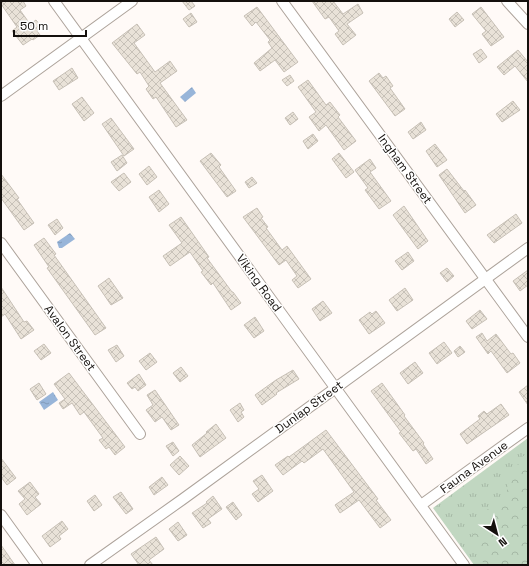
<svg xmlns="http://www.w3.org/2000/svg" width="529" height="566" font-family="'Space Grotesk',sans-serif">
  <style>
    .grass { fill: url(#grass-tufts) }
    .forest { fill: url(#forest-crowns) }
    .water { fill: url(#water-ripples) }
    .building { fill: url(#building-cross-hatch); stroke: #c7c0b6 }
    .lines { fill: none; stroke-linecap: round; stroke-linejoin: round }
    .minor-casing { stroke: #ada39b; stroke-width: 12 }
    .minor { stroke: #fff; stroke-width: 10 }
    .labels { text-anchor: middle; stroke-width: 3; stroke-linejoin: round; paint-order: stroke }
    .street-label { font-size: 12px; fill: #14100d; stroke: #fff }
  </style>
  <defs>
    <pattern id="grass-tufts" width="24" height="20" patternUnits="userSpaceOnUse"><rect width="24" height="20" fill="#c1d7c1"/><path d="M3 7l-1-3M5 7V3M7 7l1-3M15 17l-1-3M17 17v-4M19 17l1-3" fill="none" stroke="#a5b8a5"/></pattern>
    <pattern id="forest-crowns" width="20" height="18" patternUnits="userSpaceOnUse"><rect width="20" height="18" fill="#c1d7c1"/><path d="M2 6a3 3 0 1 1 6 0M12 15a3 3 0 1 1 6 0" fill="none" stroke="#a5b8a5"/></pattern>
    <pattern id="water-ripples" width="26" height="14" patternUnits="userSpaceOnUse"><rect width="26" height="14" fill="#98b5d9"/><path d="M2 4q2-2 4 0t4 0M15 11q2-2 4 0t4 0" fill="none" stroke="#829bb9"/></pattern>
    <pattern id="building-cross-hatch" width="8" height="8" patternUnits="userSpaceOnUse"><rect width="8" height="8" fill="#e9e2d8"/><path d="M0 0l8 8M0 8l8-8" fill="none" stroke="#c7c1b8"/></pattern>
  </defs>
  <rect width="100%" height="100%" fill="#fffaf7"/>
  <!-- grass -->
  <path class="grass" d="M528,438V565H474L433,508Z"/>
  <!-- forest -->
  <path class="forest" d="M528,455V565H484L472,535L485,511L506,497L509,478L523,456Z"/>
  <!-- water -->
  <g class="water">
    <path d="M192,87L196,93L185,102L180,97Z"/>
    <path d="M70,233L75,239L62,248H59L57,242Z"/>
    <path d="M53,392L58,400L44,410L39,402Z"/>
  </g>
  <!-- building -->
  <g class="building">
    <path d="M1,1H23L26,6L20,10L30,24L36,20L42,28L37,31L40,35L33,40L32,39L23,45L12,31L17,27L1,4Z"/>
    <path d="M182,1H191L195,6L189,10Z"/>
    <path d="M312,1H333L343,14L358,4L363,13L347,24L356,35L343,45L335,34L339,31L329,17L325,19Z"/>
    <path d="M257,7L298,62L284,72L275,60L260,71L254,63L272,48L268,42L270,40L256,22L252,26L244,16Z"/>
    <path d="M481,7L504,37L491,46L482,34L486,31L472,14Z"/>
    <path d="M457,12L464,20L455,27L449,19Z"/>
    <path d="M191,13L197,22L189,27L183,19Z"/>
    <path d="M137,24L145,35L134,43L155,72L170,61L177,71L160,83L187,120L176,127L156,97L153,99L146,89L149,86L140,72L137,74L112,43Z"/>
    <path d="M481,49L487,57L479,63L473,54Z"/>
    <path d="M518,50L528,62V82L515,66L504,75L497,67Z"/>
    <path d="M72,68L78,78L59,90L53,81Z"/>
    <path d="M379,73L383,78L386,76L393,86L390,88L405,109L395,116L369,81Z"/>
    <path d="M290,75L294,81L287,86L282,80Z"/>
    <path d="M308,80L326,105L330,102L340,115L338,117L356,141L344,150L326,125L319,131L309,117L316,112L298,87Z"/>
    <path d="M82,97L94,113L84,121L72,104Z"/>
    <path d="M513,101L520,110L502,122L496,114Z"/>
    <path d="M293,112L298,119L290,125L285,118Z"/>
    <path d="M111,118L134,149L124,156L102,124Z"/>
    <path d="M421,122L426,130L413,139L408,132Z"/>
    <path d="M313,134L318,141L308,149L303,141Z"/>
    <path d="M435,144L447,160L437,167L426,151Z"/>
    <path d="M211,153L221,165L219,167L236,191L227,197L200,161Z"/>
    <path d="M339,153L354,172L346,178L332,159Z"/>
    <path d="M122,155L127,163L117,171L111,162Z"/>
    <path d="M370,159L376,168L370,172L391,201L379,209L365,190L368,188L355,170Z"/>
    <path d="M149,166L157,177L147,185L139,174Z"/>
    <path d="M447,169L464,191L465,190L476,205L465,213L439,175Z"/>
    <path d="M124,173L131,182L119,191L111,182Z"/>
    <path d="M1,174L19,198L17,199L34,223L24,230L1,198Z"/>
    <path d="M252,177L257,183L249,188L245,182Z"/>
    <path d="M159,190L169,204L159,212L149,197Z"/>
    <path d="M404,206L428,241L418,249L393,215Z"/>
    <path d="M257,208L263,217L261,218L268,227L266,228L282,250L287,246L311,279L298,288L292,280L297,276L286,260L279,265L243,217Z"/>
    <path d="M516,214L522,223L494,243L487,235Z"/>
    <path d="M181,217L209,257L207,258L232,292H233L241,303L231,310L213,283L211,285L201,272L203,271L190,252L170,266L163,256L182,243L169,225Z"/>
    <path d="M57,219L63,228L55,235L48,225Z"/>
    <path d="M44,238L56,254L54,255L106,328L95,335L47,268L49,267L34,245Z"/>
    <path d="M408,252L414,261L402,270L395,261Z"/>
    <path d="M447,268L454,276L447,282L440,273Z"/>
    <path d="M528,270V285L520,291L513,281Z"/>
    <path d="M109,278L123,298L111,305L98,286Z"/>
    <path d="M1,287L24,322L27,321L34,330L21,339L5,314L1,317Z"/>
    <path d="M405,288L413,300L397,311L389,300Z"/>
    <path d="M323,301L332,313L320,321L312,309Z"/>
    <path d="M480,310L487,319L472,329L466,321Z"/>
    <path d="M376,311L385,323L369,334L359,320L370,312L372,314Z"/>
    <path d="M255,317L264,331L254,338L244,325Z"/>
    <path d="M482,333L487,341L496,334L511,354L513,353L520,363L507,373L491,351L488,354L476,337Z"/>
    <path d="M444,342L452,353L437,364L429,353Z"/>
    <path d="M44,344L51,353L41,360L34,351Z"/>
    <path d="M117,345L124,356L116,362L108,350Z"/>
    <path d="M460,346L465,352L458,357L454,351Z"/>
    <path d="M150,353L157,362L146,370L139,361Z"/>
    <path d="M415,362L423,373L408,384L400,373Z"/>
    <path d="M181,367L188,376L180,382L173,373Z"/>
    <path d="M293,370L299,379L276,393L277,394L262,405L255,395L276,380Z"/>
    <path d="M69,373L125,447L115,455L109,447L106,449L99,440L103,438L84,412L80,415L72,403L63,409L59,403L65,399L54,384Z"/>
    <path d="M139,374L146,385L138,391L135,387L132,389L127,383Z"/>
    <path d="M39,383L46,394L37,400L30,389Z"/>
    <path d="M382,383L405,415L404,416L424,443L423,444L433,459L426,464L416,449L413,451L399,433L401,432L371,391Z"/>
    <path d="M528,385V405L519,392Z"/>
    <path d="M155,390L179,425L171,430L162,417L155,422L146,410L153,405L147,395Z"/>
    <path d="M240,403L244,410L241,412L244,417L238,422L230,410Z"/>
    <path d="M501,404L509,415L467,444L460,434L480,419L478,416L484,411L487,414Z"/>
    <path d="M216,424L226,438L200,457L192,445L207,433L206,432Z"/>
    <path d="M326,430L378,499L376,500L391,520L380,528L359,500L340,513L335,505L354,492L323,449L304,463L302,461L283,475L275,465L288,456L289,457Z"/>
    <path d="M173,442L179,451L173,456L166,446Z"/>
    <path d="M180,456L189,466L179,475L170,465Z"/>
    <path d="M1,458L16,478L7,485L1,477Z"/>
    <path d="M262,475L273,491L258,502L252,494L259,489L253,481Z"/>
    <path d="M162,477L168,485L154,495L149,487Z"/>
    <path d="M30,482L39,494L35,497L41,504L27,515L19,504L25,499L18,491Z"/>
    <path d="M121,492L133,509L126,514L113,497Z"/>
    <path d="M95,495L102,505L94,511L87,501Z"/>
    <path d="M213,496L222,509L208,519L211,523L203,528L192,513L207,503L206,502Z"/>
    <path d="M233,502L242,515L236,520L226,507Z"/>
    <path d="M62,521L68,529L59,536L61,539L50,547L42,536Z"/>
    <path d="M178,522L187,535L178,541L169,529Z"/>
    <path d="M156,537L164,549L149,560L153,565H139L131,554Z"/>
    <path d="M1,545L15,565H1Z"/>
  </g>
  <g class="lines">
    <!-- minor casing -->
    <g class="minor-casing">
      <g id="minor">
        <path d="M54,1L464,565"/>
        <path d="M282,1L528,337"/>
        <path d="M507,1L528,24"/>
        <path d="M1,96L132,1"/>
        <path d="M1,243L140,434"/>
        <path d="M421,505L528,428"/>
        <path d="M1,515L37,565"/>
        <path d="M90,565L183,499L528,248"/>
      </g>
    </g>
    <!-- minor -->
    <use href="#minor" class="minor"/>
  </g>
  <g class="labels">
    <!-- street labels -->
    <g class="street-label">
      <text transform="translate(405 169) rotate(54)" y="4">Ingham Street</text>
      <text transform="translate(259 283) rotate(54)" y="4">Viking Road</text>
      <text transform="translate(70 338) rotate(54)" y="4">Avalon Street</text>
      <text transform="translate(309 407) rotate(-36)" y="4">Dunlap Street</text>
      <text transform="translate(474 467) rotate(-36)" y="4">Fauna Avenue</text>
    </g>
  </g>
  <!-- border -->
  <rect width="529" height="566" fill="none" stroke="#14100d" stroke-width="4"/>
  <!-- north arrow -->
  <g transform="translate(497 534) rotate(144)" stroke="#ffffff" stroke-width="3" paint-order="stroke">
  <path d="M0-3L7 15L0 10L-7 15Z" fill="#14100d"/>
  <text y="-6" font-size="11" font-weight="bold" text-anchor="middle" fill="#14100d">N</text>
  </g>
  <!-- scale -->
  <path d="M14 30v6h72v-6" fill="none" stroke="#14100d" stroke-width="2"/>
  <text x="20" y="30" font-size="12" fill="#14100d" stroke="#ffffff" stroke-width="3" paint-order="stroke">50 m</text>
</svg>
